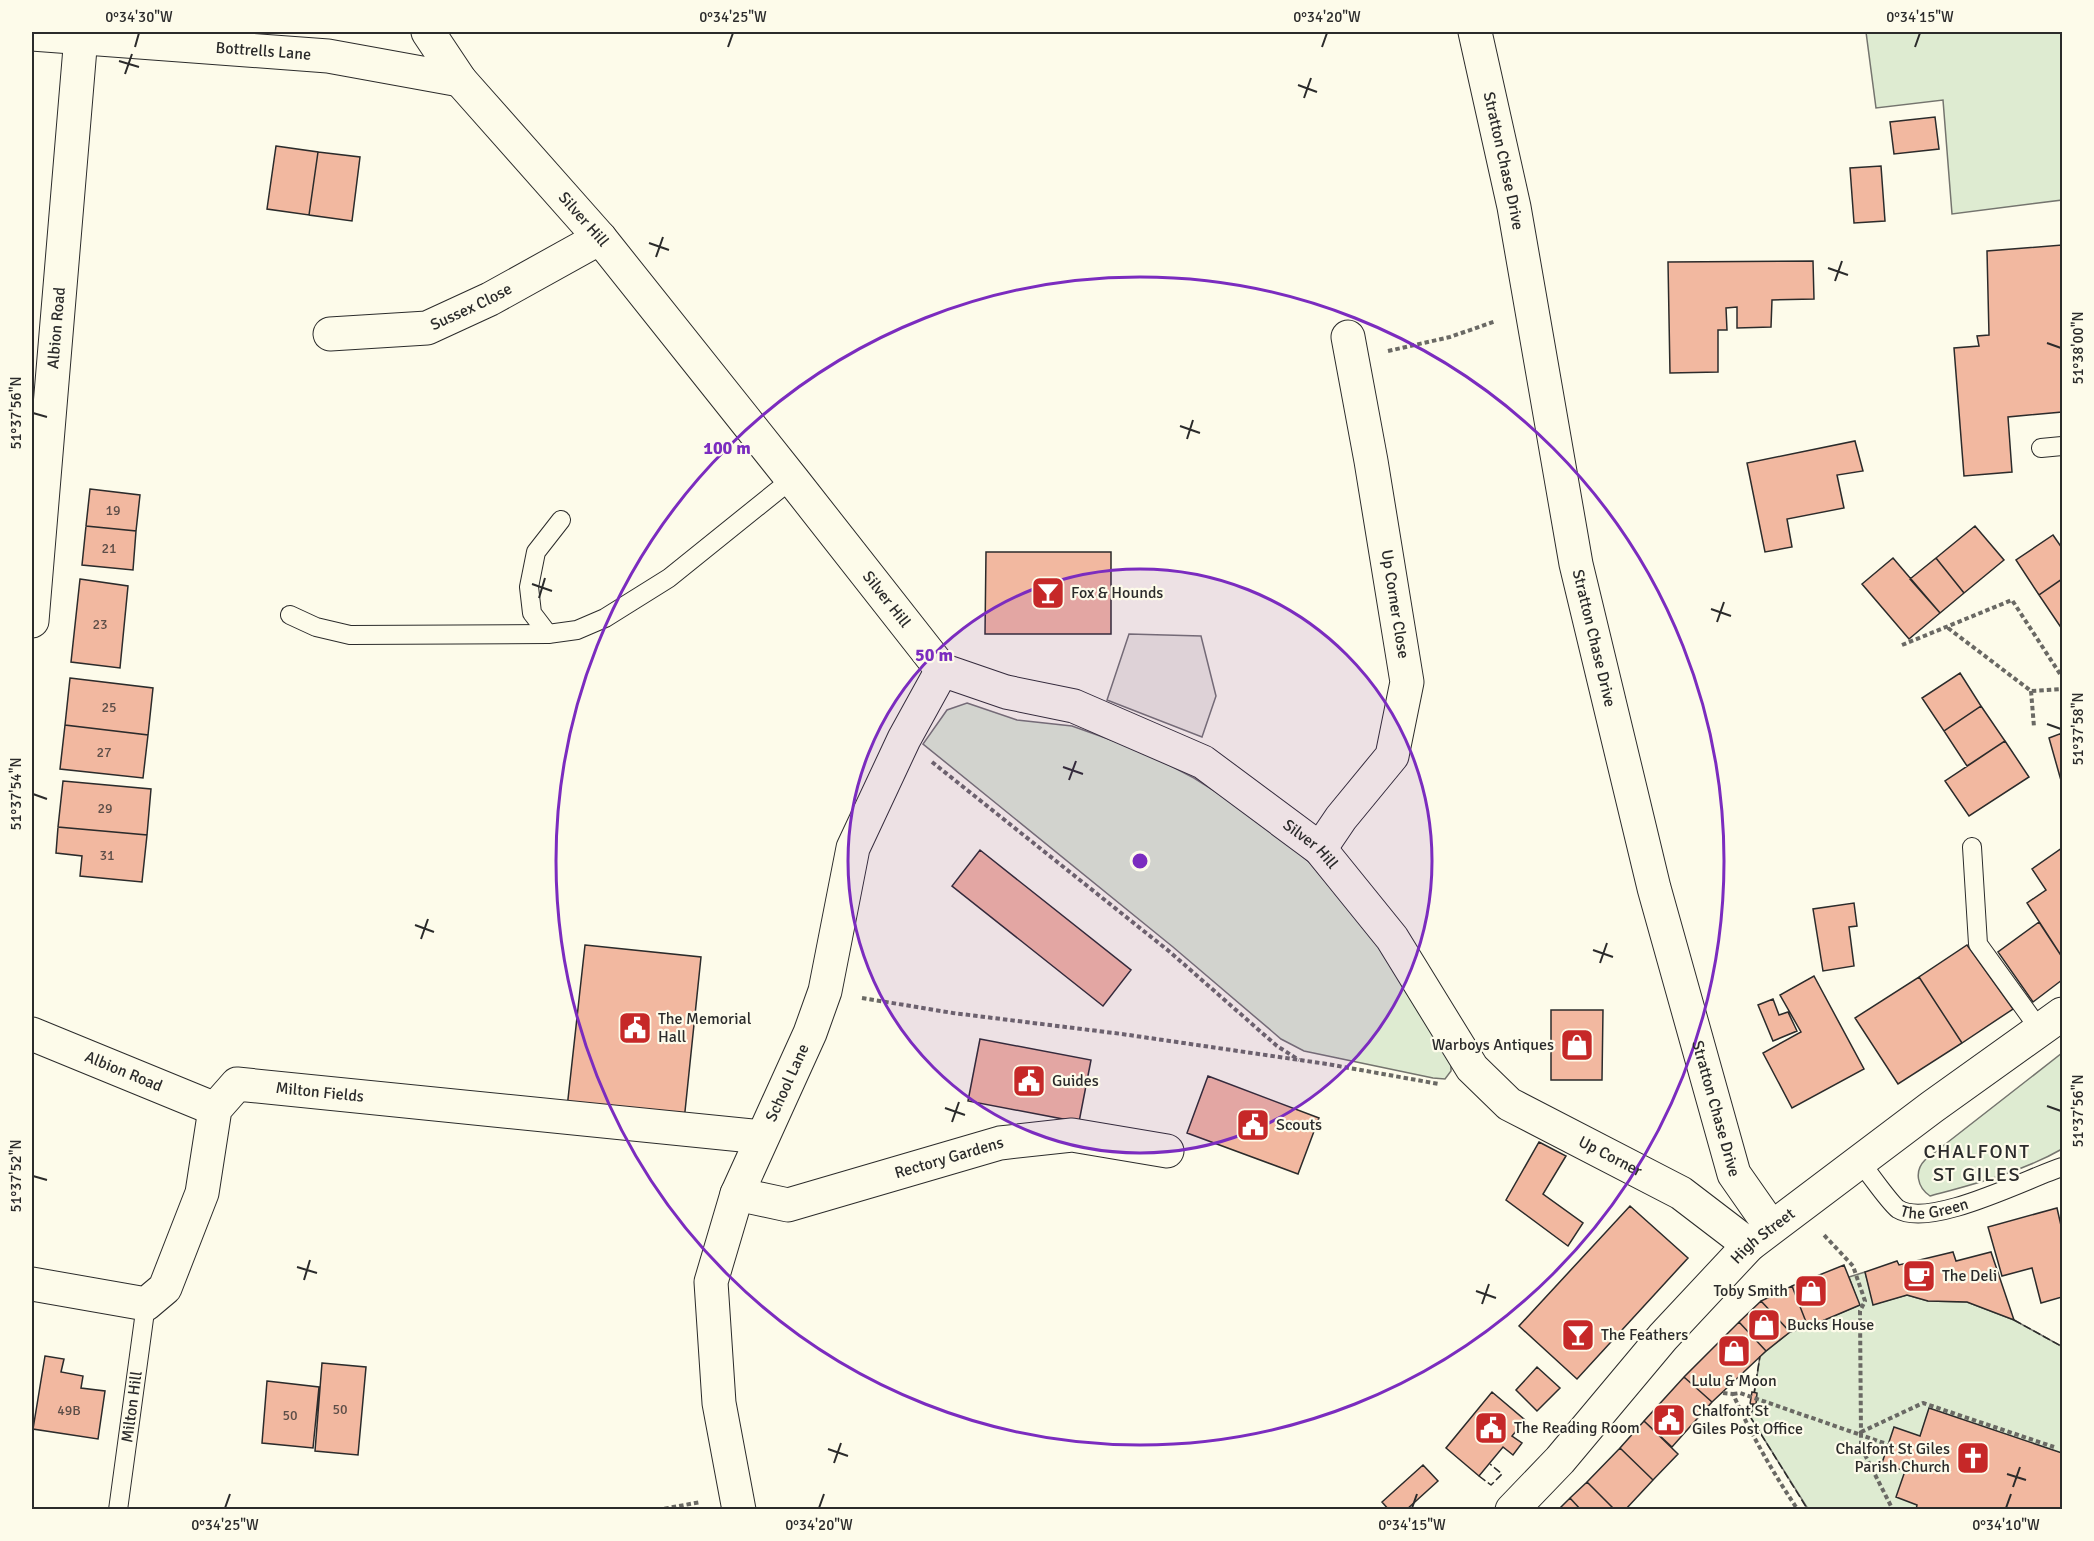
<svg xmlns="http://www.w3.org/2000/svg" width="2094" height="1541" font-family="Signika,sans-serif">
<style>
.green{fill:#deebd1;stroke:#74746e;stroke-width:1.5}
.parking{fill:#eceadb;stroke:#74746e;stroke-width:1.5}
.building{fill:#f2b8a0;stroke:#2b2b2b;stroke-width:1.5}
.lines{fill:none;stroke-linecap:round;stroke-linejoin:round}
.service-casing{stroke:#2b2b2b;stroke-width:20}
.minor-casing{stroke:#2b2b2b;stroke-width:35}
.tertiary-casing{stroke:#2b2b2b;stroke-width:35}
.path{stroke:#6a6964;stroke-width:4;stroke-dasharray:4.5 3;stroke-linecap:butt}
.service{stroke:#fdfbea;stroke-width:18}
.minor{stroke:#fdfbea;stroke-width:33}
.tertiary{stroke:#fdfbea;stroke-width:33}
.fence{stroke:#2b2b2b;stroke-width:1.5;stroke-dasharray:8 3;stroke-linecap:butt}
.ticks{fill:none;stroke:#2b2b2b;stroke-width:2}
.ring{fill:none;stroke:#7b2cbf;stroke-width:3}
.labels{text-anchor:middle;dominant-baseline:central;stroke-width:4.5;stroke-linejoin:round;paint-order:stroke}
.number-label{font-size:14px;fill:#5d4e48}
.street-label{font-size:16px;fill:#2b2b2b;stroke:#fdfbea}
.poi-label{font-size:16px;fill:#2b2b2b;stroke:#fdfbea;text-anchor:start}
.quarter-label{font-size:20px;letter-spacing:1.5px;fill:#2b2b2b;stroke:#fdfbea}
.centre{fill:#7b2cbf;stroke:#fdfbea;stroke-width:3}
.ring-label{font-size:18px;text-anchor:middle;font-weight:bold;fill:#7b2cbf;stroke:#fdfbea;stroke-width:4.5;stroke-linejoin:round;paint-order:stroke}
.neatline{fill:none;stroke:#2b2b2b;stroke-width:2}
.ticks-label{font-size:15px;text-anchor:middle;fill:#2b2b2b}
</style>
<rect width="100%" height="100%" fill="#fdfbea"/>
<path class="green" d="M1866,32H2062V200L1952,214L1943,100L1876,108Z
M967,703L1017,720L1072,726L1142,751L1194,778L1259,819L1309,862L1379,946L1451,1058V1071L1445,1079L1433,1078L1304,1051L1281,1039L1173,947L923,744L947,710Z
M2062,1053V1149C2022,1172 1974,1184 1930,1196C1917,1187 1914,1171 1925,1160Z
M1865,1272L1874,1304L1907,1295L1928,1301L1967,1302L2014,1320L2061,1346L2062,1350V1509H1808L1751,1418L1760,1356L1790,1332L1808,1327L1859,1305L1849,1277Z"/>
<path class="parking" d="M1129,634L1201,636L1216,696L1202,737L1107,700Z"/>
<path class="building" d="M1935,117L1939,149L1894,154L1890,122Z
M276,146L318,152L309,215L267,209Z
M318,152L360,157L352,221L309,215Z
M1881,166L1885,221L1854,223L1850,168Z
M2062,245V412L2008,417L2012,472L1964,476L1954,348L1979,346L1977,336L1989,335L1987,251Z
M1813,261L1814,299L1772,300L1771,327L1737,328V307L1726,308L1727,330H1718V372L1670,373L1668,262Z
M1855,441L1863,471L1837,475L1844,508L1787,519L1792,547L1765,552L1747,463Z
M90,489L140,495L136,531L86,526Z
M86,526L136,531L133,570L82,565Z
M1975,526L2004,560L1964,593L1936,558Z
M2053,535L2062,548V579L2039,595L2016,560Z
M986,552H1111V634H985Z
M1893,558L1940,613L1909,639L1862,584Z
M1936,558L1964,593L1940,613L1910,579Z
M80,579L128,586L120,668L71,662Z
M2062,579V629L2039,595Z
M1960,673L1981,706L1944,731L1922,698Z
M70,678L153,688L148,735L65,725Z
M1981,706L2005,741L1967,766L1944,731Z
M65,725L148,735L143,778L60,769Z
M2062,733V784L2049,738Z
M2005,741L2029,777L1969,816L1945,781Z
M63,781L151,789L147,835L58,827Z
M58,827L147,835L142,882L80,876L82,856L56,853Z
M2062,848V957L2027,903L2046,890L2032,869Z
M980,850L1131,970L1103,1006L952,886Z
M1854,903L1857,926L1849,927L1854,966L1823,971L1813,909Z
M2039,922L2062,957V980L2033,1002L1998,952Z
M585,945L701,957L684,1121L567,1108Z
M1967,945L2013,1009L1962,1043L1919,977Z
M1814,976L1864,1069L1792,1108L1763,1053L1801,1032L1780,995Z
M1919,977L1962,1043L1898,1084L1855,1018Z
M1773,999L1779,1015L1788,1012L1797,1031L1773,1041L1758,1005Z
M1551,1010H1603L1602,1080H1551Z
M980,1039L1091,1060L1079,1122L968,1101Z
M1208,1076L1319,1118L1298,1174L1187,1133Z
M1539,1142L1566,1156L1543,1194L1583,1223L1568,1246L1506,1200Z
M1630,1206L1688,1258L1577,1379L1519,1326Z
M2057,1208L2062,1230V1297L2041,1303L2032,1268L2002,1276L1988,1227Z
M1953,1252L1956,1261L1991,1252L2014,1320L1967,1302L1928,1301L1907,1295L1873,1305L1865,1272L1897,1261L1899,1265Z
M1844,1265L1860,1305L1808,1327L1792,1286Z
M1792,1286L1808,1327L1790,1332L1761,1301Z
M1761,1301L1790,1332L1766,1351L1739,1322Z
M1739,1322L1766,1351L1712,1402L1684,1377Z
M45,1356L64,1359L61,1372L83,1376L81,1388L105,1391L98,1439L33,1429Z
M322,1363L366,1367L358,1455L315,1451Z
M1537,1367L1560,1388L1537,1411L1516,1390Z
M1684,1377L1712,1402L1672,1447L1644,1421Z
M267,1381L319,1387L313,1448L262,1443Z
M1492,1392L1525,1420L1512,1436L1522,1443L1513,1455L1503,1447L1479,1476L1446,1448Z
M1752,1392L1757,1393L1756,1404H1750Z
M1929,1408L2062,1453V1510H1916L1917,1505L1896,1497L1905,1471L1882,1463L1894,1427L1920,1436Z
M1644,1421L1678,1454L1653,1480L1620,1448Z
M1620,1448L1653,1480L1625,1510H1615L1587,1482Z
M1423,1465L1438,1481L1406,1510H1389L1382,1502Z
M1587,1482L1615,1510H1581L1570,1498Z
M1570,1498L1581,1510H1558Z"/>
<g class="lines">
<defs>
<g id="service">
<path d="M2041,448L2062,446"/>
<path d="M561,520L536,552L529,587L532,613L548,634L577,630L605,618L669,578L792,479"/>
<path d="M290,615L316,627L350,635L548,634"/>
<path d="M1972,847L1978,944L2040,1030"/>
<path id="s1" d="M1860,1161C1867,1171 1891,1204 1898,1209C1930,1229 2028,1178 2062,1167"/>
<path id="s2" d="M118,1510L146,1304"/>
</g>
<g id="minor">
<path id="s3" d="M428,32L460,80L600,238L792,479L942,670L1006,692L1074,706L1203,762L1320,849L1392,938L1472,1068L1509,1104L1681,1193L1749,1245"/>
<path id="s4" d="M1475,32L1514,207L1576,564L1654,888L1734,1174L1771,1227"/>
<path id="s5" d="M32,34L328,56L460,80"/>
<path id="s6" d="M330,334L427,328L490,299L600,238"/>
<path id="s7" d="M32,621L81,36"/>
<path d="M1320,849L1341,818L1392,756L1407,682L1371,461L1348,337"/>
<path id="s8" d="M32,1034L215,1109"/>
<path id="s9" d="M737,1194L788,1205L1000,1143L1072,1135L1167,1151"/>
<path id="s10" d="M32,1284L146,1304L165,1288L202,1193L215,1109L237,1084L762,1137"/>
<path id="s11" d="M739,1510L719,1403L711,1282L737,1194L810,1033L825,991L853,848L904,739L942,670"/>
</g>
<g id="tertiary">
<path id="s12" d="M1512,1510L1560,1460L1663,1337L1749,1245L1932,1107L2062,1014"/>
</g>
</defs>
<use href="#service" class="service-casing"/>
<use href="#minor" class="minor-casing"/>
<use href="#tertiary" class="tertiary-casing"/>
<path class="path" d="M1388,351L1450,337L1496,321
M1948,628L2031,691L2062,689
M1902,645L2012,600L2062,677
M2031,691L2034,727
M932,762L1170,952L1277,1046L1299,1060
M862,998L953,1013L1122,1034L1327,1064L1439,1084
M1723,1393L1733,1394C1751,1434 1773,1473 1798,1510
M1733,1394L1740,1393L1861,1435L1860,1311L1865,1301L1853,1266L1823,1234
M1861,1432L1923,1403L2054,1447
M1884,1443L1861,1435V1447L1893,1510
M657,1510L701,1502"/>
<use href="#service" class="service"/>
<use href="#minor" class="minor"/>
<use href="#tertiary" class="tertiary"/>
<path class="fence" d="M2014,1320L2061,1346L2062,1350
M1754,1393L1760,1356
M1753,1404L1751,1418L1808,1510
M1479,1476L1491,1485L1502,1474L1490,1464"/>
</g>
<path class="ticks" d="M135,47L139,33M728,47L733,33M1322,47L1327,33M1915,47L1920,33M119,61L139,67M125,74L132,54M1298,85L1317,92M1304,98L1311,78M649,243L669,250M656,257L663,237M1828,268L1848,275M1835,281L1842,261M2047,343L2061,348M33,413L47,417M1180,426L1200,433M1187,439L1193,420M532,584L552,591M539,598L545,578M1711,609L1731,616M1717,622L1724,602M2047,724L2061,729M1063,767L1083,774M1069,780L1076,761M33,794L47,799M415,925L434,932M421,939L428,919M1593,950L1613,957M1600,963L1607,943M2047,1106L2061,1111M945,1108L965,1115M952,1122L959,1102M33,1176L47,1180M297,1267L317,1273M304,1280L310,1260M1476,1291L1496,1298M1482,1304L1489,1284M828,1449L848,1456M834,1463L841,1443M2007,1474L2026,1480M2013,1487L2020,1467M225,1508L230,1494M819,1508L824,1494M1412,1508L1417,1494M2006,1508L2011,1494"/>
<circle cx="1140" cy="861" r="292" fill="#7b2cbf" fill-opacity=".12"/>
<g class="ring">
<circle cx="1140" cy="861" r="292"/>
<circle cx="1140" cy="861" r="584"/>
</g>
<defs>
<symbol id="bar-square" viewBox="-11 -11 22 22"><rect x="-9" y="-9" width="18" height="18" rx="4" fill="#c62828" stroke="#fdfbea"/><path d="M-6-5H6L.8 .8V4.5H3.5V6h-7V4.5H-.8V.8Z" fill="#fff"/></symbol>
<symbol id="civic-square" viewBox="-11 -11 22 22"><rect x="-9" y="-9" width="18" height="18" rx="4" fill="#c62828" stroke="#fdfbea"/><path d="M-.6-6.5H3V-4.5H.6V-3L4-1V1h2V6H-6V1h2V-1L-.6-3ZM-1.2 2.5V6h2.4V2.5Z" fill="#fff"/></symbol>
<symbol id="shop-square" viewBox="-11 -11 22 22"><rect x="-9" y="-9" width="18" height="18" rx="4" fill="#c62828" stroke="#fdfbea"/><path d="M-5-2.5h2.3a2.7 3.5 0 0 1 5.4 0H5L5.5 6h-11ZM-1.5-2.5h3a1.5 2.3 0 0 0-3 0Z" fill="#fff"/></symbol>
<symbol id="cafe-square" viewBox="-11 -11 22 22"><rect x="-9" y="-9" width="18" height="18" rx="4" fill="#c62828" stroke="#fdfbea"/><path d="M-5.5-4.5H6V0H3Q3 3.5 0 3.5H-2.5Q-5.5 3.5-5.5 0ZM3-3.2v2h1.7v-2ZM-6 4.5H4V6H-6Z" fill="#fff"/></symbol>
<symbol id="church-square" viewBox="-11 -11 22 22"><rect x="-9" y="-9" width="18" height="18" rx="4" fill="#c62828" stroke="#fdfbea"/><path d="M-1.2-6h2.4v3.5h3.3v2.4h-3.3V6h-2.4V-.1h-3.3v-2.4h3.3Z" fill="#fff"/></symbol>
</defs>
<g fill-rule="evenodd">
<use href="#bar-square" x="1029" y="574" width="38" height="38"/>
<use href="#civic-square" x="616" y="1009" width="38" height="38"/>
<use href="#shop-square" x="1558" y="1026" width="38" height="38"/>
<use href="#civic-square" x="1010" y="1062" width="38" height="38"/>
<use href="#civic-square" x="1234" y="1106" width="38" height="38"/>
<use href="#cafe-square" x="1900" y="1257" width="38" height="38"/>
<use href="#shop-square" x="1792" y="1272" width="38" height="38"/>
<use href="#shop-square" x="1745" y="1306" width="38" height="38"/>
<use href="#bar-square" x="1559" y="1316" width="38" height="38"/>
<use href="#shop-square" x="1715" y="1332" width="38" height="38"/>
<use href="#civic-square" x="1650" y="1401" width="38" height="38"/>
<use href="#civic-square" x="1472" y="1409" width="38" height="38"/>
<use href="#church-square" x="1954" y="1439" width="38" height="38"/>
</g>
<g class="labels">
<g class="number-label">
<text x="113" y="510">19</text>
<text x="109" y="548">21</text>
<text x="100" y="624">23</text>
<text x="109" y="707">25</text>
<text x="104" y="752">27</text>
<text x="105" y="808">29</text>
<text x="107" y="855">31</text>
<text x="340" y="1409">50</text>
<text x="69" y="1410">49B</text>
<text x="290" y="1415">50</text>
</g>
<g class="street-label">
<text stroke="none"><textPath href="#s5" startOffset="232">Bottrells Lane</textPath></text>
<text stroke="none"><textPath href="#s4" startOffset="132">Stratton Chase Drive</textPath></text>
<text stroke="none"><textPath href="#s3" startOffset="244">Silver Hill</textPath></text>
<text stroke="none"><textPath href="#s6" startOffset="146">Sussex Close</textPath></text>
<text stroke="none"><textPath href="#s7" startOffset="294">Albion Road</textPath></text>
<text stroke="none"><textPath href="#s3" startOffset="730">Silver Hill</textPath></text>
<text transform="translate(1395 604) rotate(81)">Up Corner Close</text>
<text stroke="none"><textPath href="#s4" startOffset="618">Stratton Chase Drive</textPath></text>
<text stroke="none"><textPath href="#s3" startOffset="1233">Silver Hill</textPath></text>
<text stroke="none"><textPath href="#s8" startOffset="99">Albion Road</textPath></text>
<text stroke="none"><textPath href="#s11" startOffset="444">School Lane</textPath></text>
<text stroke="none"><textPath href="#s10" startOffset="444">Milton Fields</textPath></text>
<text stroke="none"><textPath href="#s4" startOffset="1104">Stratton Chase Drive</textPath></text>
<text stroke="none"><textPath href="#s3" startOffset="1676">Up Corner</textPath></text>
<text stroke="none"><textPath href="#s9" startOffset="220">Rectory Gardens</textPath></text>
<text stroke="none"><textPath href="#s1" startOffset="99">The Green</textPath></text>
<text stroke="none"><textPath href="#s12" startOffset="372">High Street</textPath></text>
<text stroke="none"><textPath href="#s2" startOffset="104">Milton Hill</textPath></text>
</g>
<g class="poi-label">
<text x="1071" y="593">Fox &amp; Hounds</text>
<text x="658" y="1019">The Memorial<tspan x="658" dy="18">Hall</tspan></text>
<text x="1554" y="1045" text-anchor="end">Warboys Antiques</text>
<text x="1052" y="1081">Guides</text>
<text x="1276" y="1125">Scouts</text>
<text x="1942" y="1276">The Deli</text>
<text x="1788" y="1291" text-anchor="end">Toby Smith</text>
<text x="1787" y="1325">Bucks House</text>
<text x="1601" y="1335">The Feathers</text>
<text x="1734" y="1381" text-anchor="middle">Lulu &amp; Moon</text>
<text x="1692" y="1411">Chalfont St<tspan x="1692" dy="18">Giles Post Office</tspan></text>
<text x="1514" y="1428">The Reading Room</text>
<text x="1950" y="1449" text-anchor="end">Chalfont St Giles<tspan x="1950" dy="18">Parish Church</tspan></text>
</g>
<g class="quarter-label">
<text x="1977" y="1151">CHALFONT<tspan x="1977" dy="23">ST GILES</tspan></text>
</g>
</g>
<circle cx="1140" cy="861" r="9" class="centre"/>
<g class="ring-label">
<text x="727" y="454">100 m</text>
<text x="934" y="661">50 m</text>
</g>
<rect width="2094" height="1541" fill="none" stroke="#fdfbea" stroke-width="66"/>
<rect x="33" y="33" width="2028" height="1475" class="neatline"/>
<g class="ticks-label">
<text x="139" y="22">0°34'30"W</text>
<text x="733" y="22">0°34'25"W</text>
<text x="1327" y="22">0°34'20"W</text>
<text x="1920" y="22">0°34'15"W</text>
<text transform="translate(2078 348) rotate(-90)" y="5">51°38'00"N</text>
<text transform="translate(16 413) rotate(-90)" y="5">51°37'56"N</text>
<text transform="translate(2078 729) rotate(-90)" y="5">51°37'58"N</text>
<text transform="translate(16 794) rotate(-90)" y="5">51°37'54"N</text>
<text transform="translate(2078 1111) rotate(-90)" y="5">51°37'56"N</text>
<text transform="translate(16 1176) rotate(-90)" y="5">51°37'52"N</text>
<text x="225" y="1530">0°34'25"W</text>
<text x="819" y="1530">0°34'20"W</text>
<text x="1412" y="1530">0°34'15"W</text>
<text x="2006" y="1530">0°34'10"W</text>
</g>
</svg>
